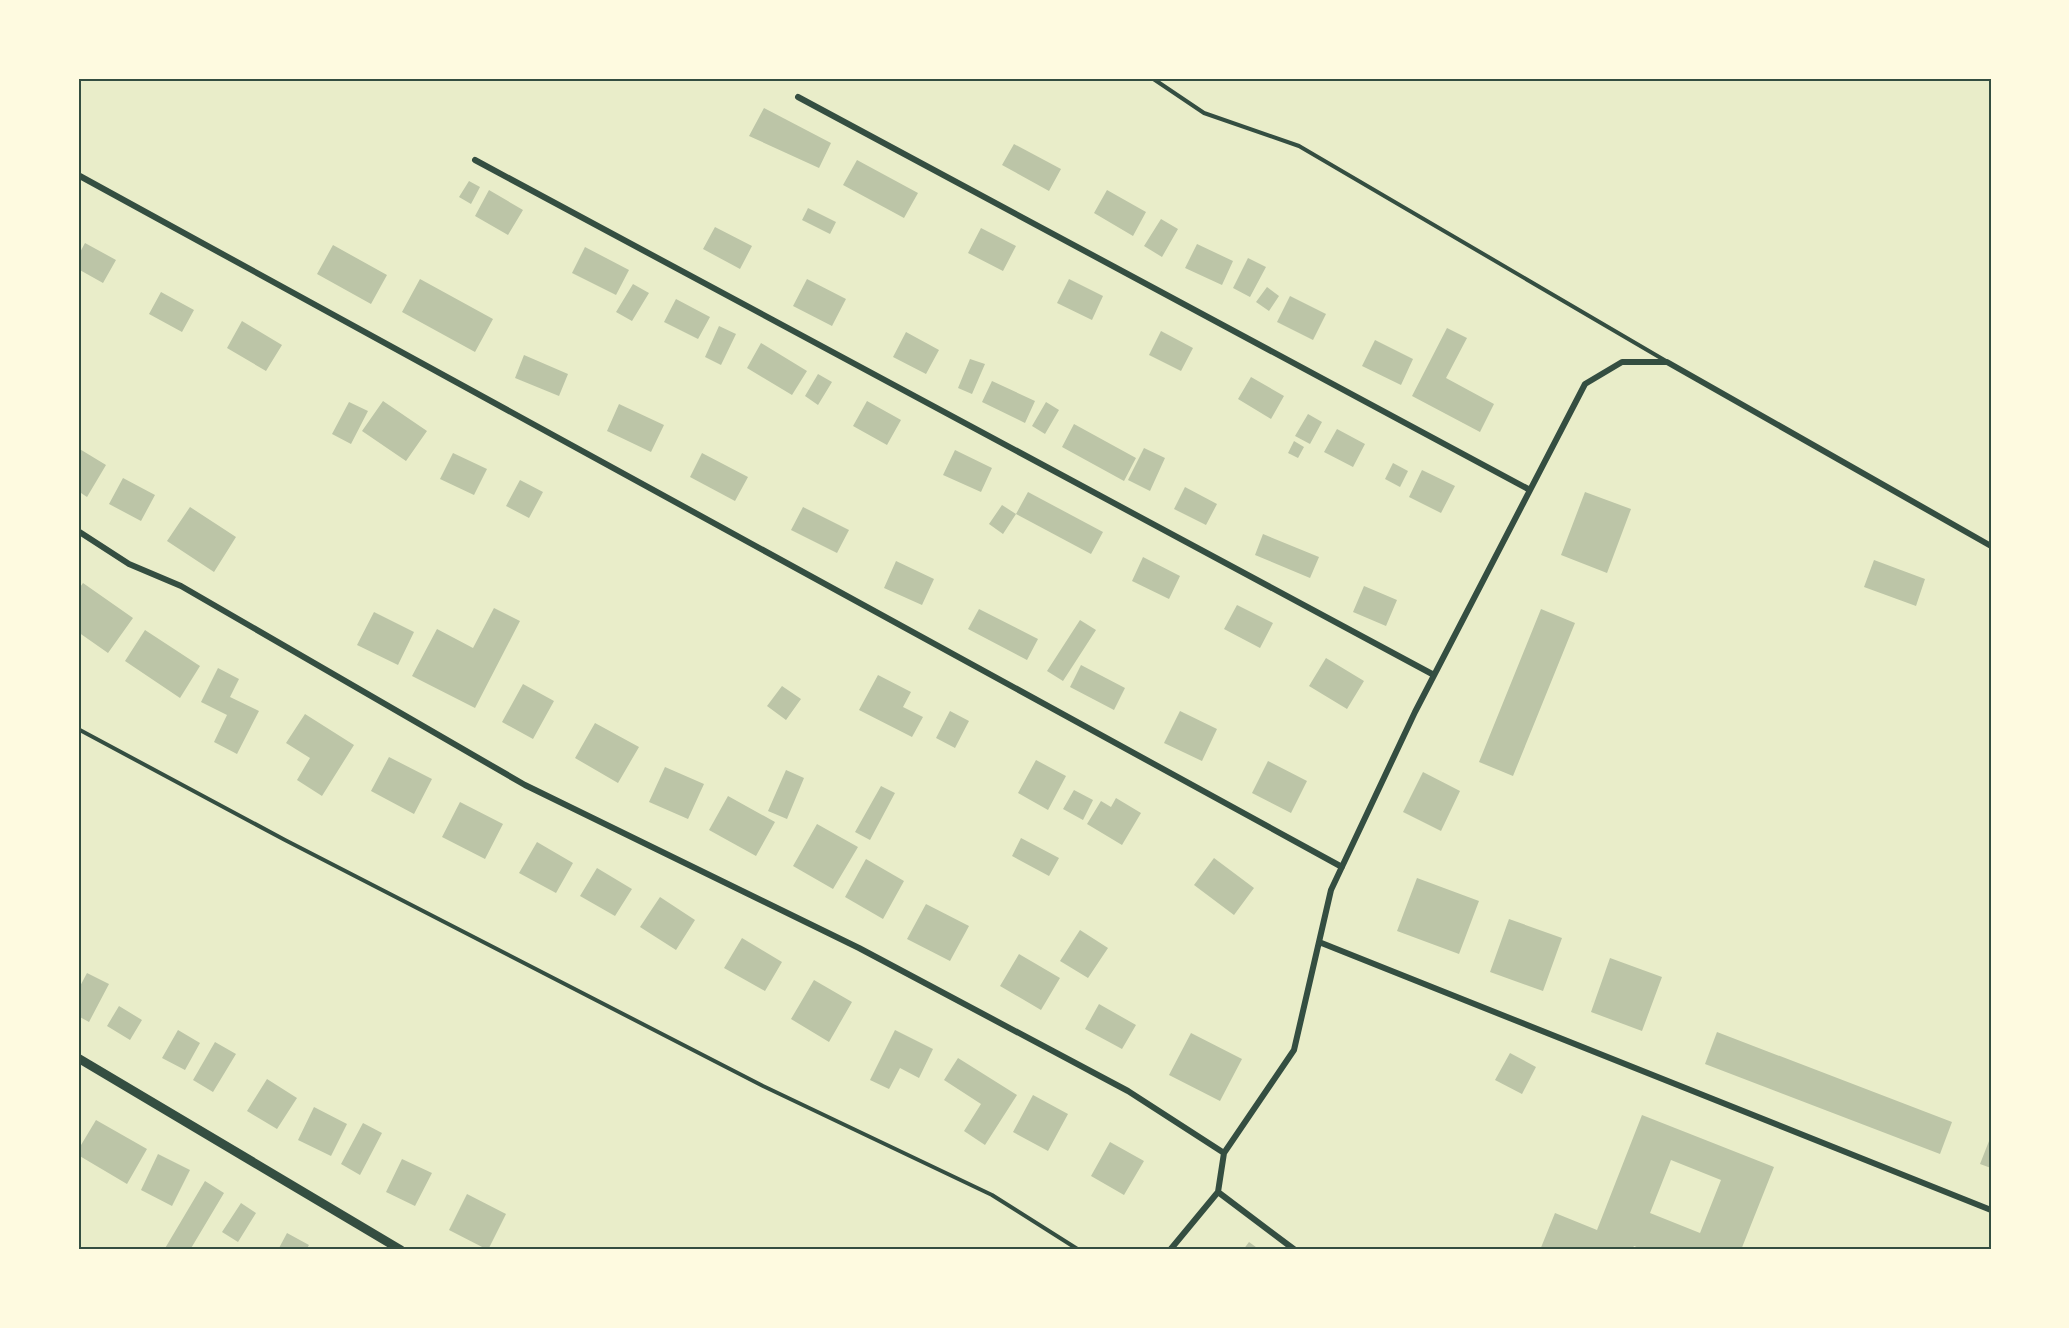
<svg xmlns="http://www.w3.org/2000/svg" width="2069" height="1328" font-family="Commissioner,sans-serif">
<style>
.building{fill:#bcc5a7;fill-rule:evenodd}
.lines{fill:none;stroke-linecap:round;stroke-linejoin:round}
.service{stroke:#344e41;stroke-width:4}
.minor{stroke:#344e41;stroke-width:6}
.tertiary{stroke:#344e41;stroke-width:9}
.neatline{fill:none;stroke:#344e41;stroke-width:2}
</style>
<rect width="100%" height="100%" fill="#e9edc9"/>
<path class="building" d="M764,108L831,143L819,168L749,136Z
M1014,144L1061,169L1049,191L1002,165Z
M857,160L918,193L904,218L843,185Z
M469,181L480,187L471,204L459,197Z
M489,190L523,210L508,235L475,216Z
M1107,190L1146,212L1133,236L1094,213Z
M808,208L836,222L830,234L802,220Z
M1161,219L1178,229L1162,257L1144,246Z
M715,227L752,246L740,269L703,249Z
M981,228L1016,246L1003,271L968,253Z
M85,243L116,260L103,283L78,269V256Z
M1197,244L1233,261L1222,285L1185,268Z
M333,245L387,275L371,304L317,274Z
M585,247L629,270L616,295L572,273Z
M1248,258L1266,267L1250,297L1233,288Z
M420,279L493,319L475,352L402,312Z
M807,279L846,299L832,326L793,306Z
M1069,279L1103,296L1092,320L1057,303Z
M633,284L649,293L632,321L616,312Z
M1267,287L1279,296L1269,311L1256,302Z
M161,292L194,310L182,332L149,314Z
M1290,296L1326,314L1313,340L1277,322Z
M676,299L710,317L698,339L664,322Z
M242,321L282,345L266,371L227,348Z
M719,326L736,334L721,365L705,357Z
M1447,328L1467,338L1446,378L1494,404L1480,432L1412,396Z
M1161,331L1193,348L1181,371L1149,355Z
M906,332L939,350L926,374L893,357Z
M1375,340L1413,359L1401,385L1362,366Z
M761,343L807,371L792,395L747,368Z
M524,355L568,374L559,396L515,378Z
M970,359L985,364L972,394L958,388Z
M818,374L832,382L818,405L805,396Z
M1251,377L1284,396L1271,419L1238,399Z
M992,381L1035,401L1025,423L982,402Z
M383,401L427,431L406,461L362,431Z
M867,401L901,420L887,445L853,426Z
M349,402L368,411L351,444L332,434Z
M1046,402L1059,410L1045,434L1032,426Z
M619,404L664,425L651,452L607,431Z
M1308,414L1322,422L1310,444L1295,436Z
M1074,424L1136,458L1124,481L1062,447Z
M1337,429L1365,444L1353,467L1324,452Z
M1294,441L1304,447L1298,458L1288,453Z
M78,448L106,465L87,497L78,491Z
M1144,448L1165,458L1150,491L1128,480Z
M955,450L992,468L981,492L943,475Z
M453,453L487,469L474,495L440,479Z
M702,453L748,477L735,501L690,477Z
M1393,463L1408,471L1400,487L1385,479Z
M1422,470L1455,486L1441,513L1409,497Z
M123,478L155,495L141,521L109,504Z
M520,480L543,492L529,518L506,506Z
M1185,487L1217,504L1206,525L1174,509Z
M1028,492L1103,532L1091,554L1016,514Z
M1585,492L1631,509L1607,573L1561,555Z
M1002,505L1016,514L1003,534L989,524Z
M190,507L236,537L214,572L167,541Z
M803,507L849,530L837,553L791,530Z
M1263,534L1319,557L1310,578L1255,555Z
M1143,557L1180,576L1169,599L1132,581Z
M1874,560L1925,579L1916,606L1864,587Z
M896,561L934,579L922,605L884,588Z
M83,583L133,618L108,653L78,632V590Z
M1364,586L1397,600L1386,626L1353,612Z
M1237,605L1273,623L1260,648L1224,629Z
M494,608L520,621L475,708L412,676L437,629L473,648Z
M979,609L1038,639L1027,660L968,629Z
M1541,609L1575,623L1513,776L1479,762Z
M374,612L414,632L398,665L357,645Z
M1080,620L1096,630L1063,681L1047,671Z
M145,630L200,666L180,698L125,661Z
M1326,658L1364,681L1347,709L1309,686Z
M1081,665L1125,688L1114,710L1070,687Z
M218,668L239,679L230,697L259,711L237,754L214,742L227,715L201,702Z
M878,675L911,692L903,707L923,717L912,737L859,710Z
M523,684L554,701L533,739L502,722Z
M782,686L801,699L786,720L767,706Z
M950,711L969,721L955,748L936,738Z
M1180,711L1217,729L1202,761L1164,743Z
M305,714L354,745L322,796L297,780L310,758L286,743Z
M595,723L639,747L618,783L575,758Z
M389,757L432,779L414,814L371,791Z
M1036,760L1066,776L1048,810L1018,793Z
M1268,761L1307,781L1291,813L1252,793Z
M665,767L704,784L688,819L649,802Z
M786,770L804,778L787,819L768,811Z
M1423,772L1460,791L1441,831L1403,812Z
M881,786L895,793L870,840L855,832Z
M1074,790L1093,800L1083,820L1063,809Z
M728,796L775,822L756,856L709,830Z
M1116,798L1141,813L1122,845L1087,824L1101,801L1111,807Z
M460,802L503,824L485,859L442,837Z
M817,824L858,847L833,889L793,866Z
M1021,838L1059,858L1049,876L1012,856Z
M537,842L573,863L556,893L519,873Z
M1214,858L1254,888L1234,915L1194,885Z
M866,859L904,881L883,919L845,897Z
M597,868L632,889L615,916L580,896Z
M1417,878L1479,901L1459,954L1397,931Z
M660,897L695,920L676,950L640,927Z
M926,904L969,926L950,961L907,939Z
M1509,919L1562,938L1543,991L1490,972Z
M1080,930L1108,948L1088,978L1060,961Z
M742,938L782,962L765,991L724,968Z
M1019,954L1060,978L1041,1010L1000,986Z
M1610,958L1662,977L1642,1031L1591,1012Z
M87,973L109,984L89,1022L78,1016V990Z
M814,980L852,1002L829,1042L791,1019Z
M1099,1004L1136,1025L1122,1049L1085,1029Z
M119,1006L142,1020L130,1040L107,1026Z
M178,1030L200,1043L185,1070L162,1058Z
M895,1030L933,1049L919,1078L900,1068L889,1089L870,1080Z
M1717,1032L1952,1122L1940,1154L1705,1064Z
M1191,1033L1242,1059L1220,1101L1169,1075Z
M215,1042L236,1054L213,1092L193,1080Z
M1510,1053L1536,1067L1522,1094L1495,1080Z
M958,1058L1017,1095L985,1145L964,1131L981,1104L944,1080Z
M267,1079L297,1098L277,1129L247,1111Z
M1033,1095L1068,1114L1048,1151L1013,1132Z
M314,1107L347,1124L331,1156L298,1140Z
M1642,1115L1774,1167L1741,1250H1644L1634,1246L1632,1250H1540L1555,1213L1597,1230ZM1671,1160L1721,1180L1700,1233L1650,1213Z
M96,1120L147,1149L127,1184L78,1155V1150Z
M363,1123L382,1133L360,1175L341,1164Z
M1991,1136V1168L1980,1164Z
M1110,1142L1144,1161L1124,1195L1091,1176Z
M158,1154L190,1170L172,1206L141,1190Z
M402,1159L432,1173L415,1206L386,1192Z
M205,1181L224,1193L190,1250H164Z
M467,1194L506,1214L488,1250L449,1230Z
M241,1203L256,1213L238,1242L222,1232Z
M287,1233L309,1245L306,1250H278Z
M1249,1242L1260,1250H1243Z"/>
<g class="lines">
<path class="service" d="M1152,78L1204,113L1299,146L1666,361
M78,729L285,840L763,1086L992,1195L1079,1250"/>
<path class="minor" d="M798,97L1530,490
M475,160L1434,675
M78,175L1342,867
M78,531L129,564L181,586L525,785L859,948L1128,1091L1224,1153
M1319,942L1991,1210
M1218,1192L1295,1250
M1170,1250L1218,1192L1224,1153L1294,1050L1331,890L1415,712L1585,384L1622,362H1667L1991,546"/>
<path class="tertiary" d="M78,1058L401,1250"/>
</g>
<rect width="2069" height="1328" fill="none" stroke="#fefae0" stroke-width="159"/>
<rect x="80" y="80" width="1910" height="1168" class="neatline"/>
</svg>
